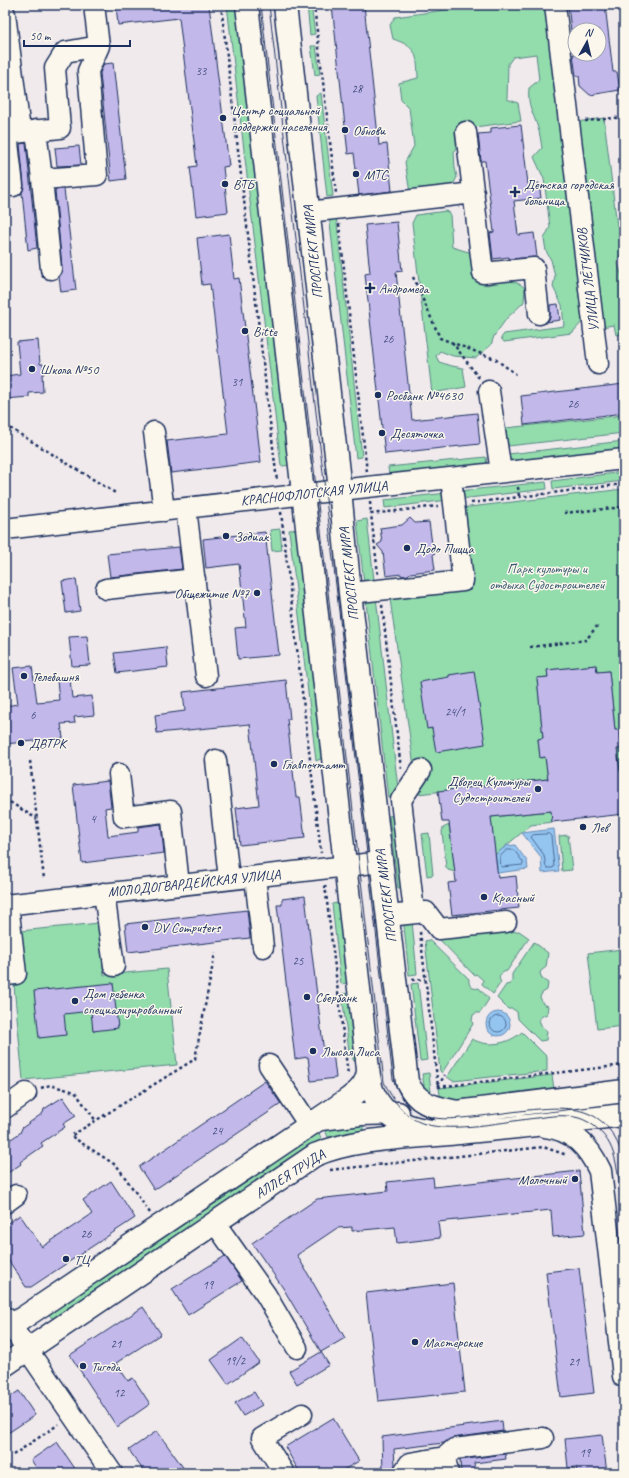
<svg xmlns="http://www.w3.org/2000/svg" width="629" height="1478" font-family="Caveat,sans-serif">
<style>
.green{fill:#93dcac;stroke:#578685}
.water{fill:#94c5f0;stroke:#6489b6}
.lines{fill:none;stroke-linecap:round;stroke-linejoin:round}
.shore{stroke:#4b6b98;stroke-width:1}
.building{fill:#c3b8ea;stroke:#1b2f5e}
.minor-casing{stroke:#1b2f5e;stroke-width:23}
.major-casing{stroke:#1b2f5e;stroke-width:25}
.path{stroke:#1b2f5e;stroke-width:2.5;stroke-dasharray:3 3;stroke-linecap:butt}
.minor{stroke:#fbf7ec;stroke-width:20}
.major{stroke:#fbf7ec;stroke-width:22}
.tram{stroke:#1b2f5e;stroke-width:1}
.poi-dot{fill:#1b2f5e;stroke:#fbf7ec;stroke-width:1.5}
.labels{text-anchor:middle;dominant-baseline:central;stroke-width:3;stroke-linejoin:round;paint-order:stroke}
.number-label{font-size:12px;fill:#455181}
.poi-label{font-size:14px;fill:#1b2f5e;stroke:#fbf7ec;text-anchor:start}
.street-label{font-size:14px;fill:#1b2f5e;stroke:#fbf7ec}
.park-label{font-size:14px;fill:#395a72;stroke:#fbf7ec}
</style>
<rect width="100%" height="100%" fill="#f0eaec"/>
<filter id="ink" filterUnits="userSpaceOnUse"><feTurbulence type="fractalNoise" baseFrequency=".025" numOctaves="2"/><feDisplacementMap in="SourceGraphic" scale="8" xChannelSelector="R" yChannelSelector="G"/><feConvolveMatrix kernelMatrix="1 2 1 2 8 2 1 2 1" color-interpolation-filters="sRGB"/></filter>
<g filter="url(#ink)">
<path class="green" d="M227,5H242L295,465L281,466Z
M307,5H311L315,34L310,35Z
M454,5H548L582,322L572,333L504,342L501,338L504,334L564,326L562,305L553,287L555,276L551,260L546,251L544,239L550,227L544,179L534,157L542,148C541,142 540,134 538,128C533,112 527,106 529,88L539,80L536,54L513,57L508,64L507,99L518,103L521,121L459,129V145L454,152L455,168L457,177L452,187L410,193L405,162L414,146L409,108L401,100L399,83L418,78C417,54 417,47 393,39L390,25L395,17L452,9Z
M311,46H316L320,74L315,75Z
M321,93L333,196L327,197L316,96Z
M604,118L617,226L624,225V258L619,256L618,264L622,276L624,275V334L616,335L614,325L601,327L577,122Z
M446,211L450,214L452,247L472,253L474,278L487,285C501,282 513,277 525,288L524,302L507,318L494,336L491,345L476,358L453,356L440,351L436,356L439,362L452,366L463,368L466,387L432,393L412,223L416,215Z
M329,214H336L362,457L356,458Z
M624,415V433L508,446L506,428Z
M624,441V452L509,464L508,454Z
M486,457L487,466L389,476L388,467Z
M624,472V481L553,489L552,481Z
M546,482L547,489L460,499L459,491Z
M624,489V771H620L617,749L622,748L620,730H615L609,671L597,672L596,665L548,670V677L537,678L543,738L538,739L540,757H545L548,779L418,794L390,599L471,590L461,508Z
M447,493L448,500L385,508L384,500Z
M367,519L399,797L388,798L357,521Z
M280,529L282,550L272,551L270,530Z
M301,529L327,756L316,761L289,530Z
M551,811L552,822L531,825L495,855L491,817Z
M400,814L409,887L398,888L389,816Z
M449,825L455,872L448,870L446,867L442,832L443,828Z
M429,833L433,875L427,876L422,834Z
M568,835L572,870L562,871L559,836Z
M343,902L352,982L341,984L332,904Z
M403,917L412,921L417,974L409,975Z
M99,923L104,975L167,969L177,1065L23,1080L13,975L20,931Z
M519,931L529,938L507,971C501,972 497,977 501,982L493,994L482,984L483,980L476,974L474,975L439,939Z
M429,940L469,979C468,986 473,990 479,988L489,999L480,1013H476L473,1015L472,1021L473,1024L442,1073L440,1071L425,941Z
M534,942L548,953L546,967L541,971L540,973L542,979L548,983L547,990L542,993L540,997L543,1004L548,1006L547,1014L542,1016L539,1020L542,1027L547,1031L546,1040L540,1041L518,1019L517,1012L513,1009H508L497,998L506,985L510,984L512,981V974Z
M623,949L624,961V1026L597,1029L588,953Z
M418,983L427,1060L420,1061L411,984Z
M354,992L362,1063L354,1061L349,1051L342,994Z
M522,1032L547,1057V1071L453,1081L447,1077L472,1039C489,1048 508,1044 522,1032Z
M429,1073L431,1092L425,1091L422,1074Z
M552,1075L554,1089L441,1102L439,1088Z
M363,1124V1130L360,1133L328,1137L323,1126Z
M317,1129L322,1140L58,1319C53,1319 50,1318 49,1313Z"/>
<path class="water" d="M554,829L559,871L542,873L541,857L522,833Z
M515,845L527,861L528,869L497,873L495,855L506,846Z
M486 1024a12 12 0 1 1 24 0a12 12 0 1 1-24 0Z"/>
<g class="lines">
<path class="shore" d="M549,834L551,836L554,866L553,868H548L546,867L544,855L531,837L533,835Z
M507,850H514L523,862V865L501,867L500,857Z
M490 1024a8 8 0 1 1 16 0a8 8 0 1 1-16 0Z"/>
</g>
<path class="building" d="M116,5H209L229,166L223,167L228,212L196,216L190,167L197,166L179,18L118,25Z
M332,5H364L379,145L387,144L392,191L359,195L354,153L348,154Z
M568,5H605L613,72H617L620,90L590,95L580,86L579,76H576L573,54H599V30H571Z
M113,63L126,179L111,181L100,73L104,64Z
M521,125L528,184L539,183L541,198L514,201L518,235L534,233L537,257L509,259V257L493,259L490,233L494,232L485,161H481L478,134L491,133V128Z
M26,143L37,248L28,250L22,193L24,185L20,144Z
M79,146L81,165L57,166L55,148Z
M64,189L76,290L61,292L59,277L62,273V268L55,190Z
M397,222L402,271L396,272L412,420L477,413L480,444L385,454L365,274L370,273L365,225Z
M229,234L234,279L239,278L261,462L171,473L167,441L228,434L210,284L202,285L197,238Z
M558,304L560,320L547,322L550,318V305Z
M38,340L40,364H43L44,374H42L43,392L29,393V397L5,399V376L20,374L17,342Z
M624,384V413L524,425L521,396Z
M410,518L415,523L429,522L432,544L437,551L433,555L435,570L410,573L408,575L402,576L401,574L386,576L383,552L377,545L382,542L380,528L402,525Z
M265,532L279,655L238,659L235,628L246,627L239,564L206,568L203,539Z
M179,547L182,569L110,577L107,554Z
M76,579L80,611L66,613L62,581Z
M87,636L90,665L72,666L69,637Z
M166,647L168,667L117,673L114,653Z
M596,665L597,672L609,671L615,730H620L622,749H617L620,771H624V814L552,822L551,811L491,817L498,878L516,876L519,908L452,915L448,883L456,882L449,822H442L438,791L548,779L545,757L540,758L538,739L543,738L537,678L548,677L547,670Z
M32,666L37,702L59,700L57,680L70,679L72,698L92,696L94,715L74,717L75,723L61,724L63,738L5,744V706L18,704L13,668Z
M474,671L485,744L436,752L432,728L427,729L420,682L449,677V675Z
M286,680L290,719H287L296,797H300L305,838L240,845L236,808L259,805L250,724L157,733L155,715L185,711L183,692Z
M108,781L111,807L105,808L108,836L138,832V827L161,824L164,853L82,863L73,785Z
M305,896L324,1053L333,1052L336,1078L311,1081L308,1057L295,1059L277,905H282V899Z
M247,910L250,938L128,952L125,924Z
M113,983L118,1028L93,1031L91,1011L64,1014L66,1035L39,1038L34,991Z
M265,1081L281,1104L154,1190L139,1167Z
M63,1097L76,1116L63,1124L65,1127L41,1143L43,1146L20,1162L21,1164L5,1175V1143L20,1133L22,1128L43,1113L44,1109Z
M579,1171L585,1234L553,1237L551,1210L438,1222L440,1238L397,1243L395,1227L352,1231V1227L337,1228L297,1255L345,1338L321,1352L283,1288L252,1243L317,1199L388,1191L387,1182L433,1177L434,1187Z
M111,1181L135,1218L31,1287H26L5,1255V1225L20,1215L42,1247L92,1214L83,1200Z
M225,1256L242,1281L188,1315L172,1289Z
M579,1268L594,1393L561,1397L546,1272Z
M453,1283L465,1392L378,1401L366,1293Z
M143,1307L161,1334L116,1363L128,1381L133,1378L150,1404L117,1427L70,1355Z
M242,1338L259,1362L228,1384L211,1360Z
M321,1352L329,1365L297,1384L289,1371Z
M19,1391L35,1415L5,1435V1400Z
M254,1392L262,1405L243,1416L235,1403Z
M333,1418L359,1461L338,1473H300L285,1447Z
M502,1421L503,1431L453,1438L444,1443L394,1449L395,1465L392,1473H383L382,1437Z
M157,1431L187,1473H145L129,1450Z
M602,1435L607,1473H577L576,1467L568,1468L565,1439Z
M57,1442L78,1473H40L31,1460Z
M505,1454L506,1459L474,1463L475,1473H461L460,1460Z"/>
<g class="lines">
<defs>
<path id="minor" d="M555,5L598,364
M5,14L19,123
M36,130L42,179
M466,132L483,273L534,268L539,314
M5,134L60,128L55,68L65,52L99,46
M7,134L13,186
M308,212L474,193
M51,269L42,179L97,175L88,71L99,46L94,5
M489,391L501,472
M154,432L164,511
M186,508L206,676
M5,529L340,490L624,459
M106,589L195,579
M350,593L463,581L451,478
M216,760L229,879
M119,774L124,817L171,811L179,885
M255,877L263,947
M104,893L114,966
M413,903L401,800L421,770
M5,905L382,862
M388,916L426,912L439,929L506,922
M5,975L16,974L8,904
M269,1065L309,1125
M5,1108L26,1093
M5,1203L16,1195
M215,1223L266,1295L297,1348
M5,1317L112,1473
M445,1457L448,1473
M284,1473L262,1438L302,1414
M403,1473L410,1463L445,1457L454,1449L543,1438"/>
<path id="major" d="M247,5L315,597L368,1069C369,1076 370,1083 372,1090C388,1129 424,1132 461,1133
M285,5L340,490L350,593L407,1082C417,1105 435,1107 457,1112
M443,1112H457L624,1091
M321,1119L361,1114L398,1113
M545,1126C573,1129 589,1147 600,1171L624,1376
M5,1330L344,1102C356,1094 368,1085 368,1069
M5,1365L315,1155C358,1137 411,1138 458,1133C513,1128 569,1121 624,1115"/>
</defs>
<use href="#minor" class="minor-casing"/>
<use href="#major" class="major-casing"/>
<path class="path" d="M221,5L277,481
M314,5L336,193
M585,121L624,117
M339,224L367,472
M413,277L440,338L495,359L516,374
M452,342L479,378
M5,425L117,494
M518,487L519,497
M370,502L371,514
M471,503L624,484
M281,512L321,853
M564,513L624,507
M378,574L371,514L438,506
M382,605L401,769
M530,647L586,640L597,626
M30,761L44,879
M5,799L37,819
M325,885L348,1075
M420,932L438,1087
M412,980L425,979
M438,1086L445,1075
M438,1087L624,1065
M41,1088L50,1085L75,1092L96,1121
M330,1170L543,1147L567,1155
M150,1213L117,1166L71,1136L195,1059L215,953
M13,1455L59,1424"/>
<use href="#minor" class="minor"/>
<use href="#major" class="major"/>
<path class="tram" d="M261,5L384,1082C393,1100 404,1118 425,1124C452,1133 507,1121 537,1118C550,1116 565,1114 579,1118C592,1122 604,1133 610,1145C620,1164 621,1206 624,1229
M269,5L393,1079C400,1095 409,1110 427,1116C441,1121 458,1118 473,1117C491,1115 509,1112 528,1110C576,1105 608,1107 624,1160"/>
</g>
</g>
<g class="poi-dot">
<circle cx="223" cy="118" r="4"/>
<circle cx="345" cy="130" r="4"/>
<circle cx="356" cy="174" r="4"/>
<circle cx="225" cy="184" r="4"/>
<path d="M513 186h4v4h4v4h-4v4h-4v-4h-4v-4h4z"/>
<path d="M368 282h4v4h4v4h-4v4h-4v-4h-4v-4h4z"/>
<circle cx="245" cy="331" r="4"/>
<circle cx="32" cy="369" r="4"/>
<circle cx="378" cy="395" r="4"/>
<circle cx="382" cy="433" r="4"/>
<circle cx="226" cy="536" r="4"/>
<circle cx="407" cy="548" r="4"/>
<circle cx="257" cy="593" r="4"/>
<circle cx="24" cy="676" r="4"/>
<circle cx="21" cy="743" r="4"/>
<circle cx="274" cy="764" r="4"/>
<circle cx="538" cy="789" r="4"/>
<circle cx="583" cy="827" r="4"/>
<circle cx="484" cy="897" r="4"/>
<circle cx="145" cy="927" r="4"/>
<circle cx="307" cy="997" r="4"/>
<circle cx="75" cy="1001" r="4"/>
<circle cx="313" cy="1051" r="4"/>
<circle cx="575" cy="1179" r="4"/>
<circle cx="66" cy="1259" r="4"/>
<circle cx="415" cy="1342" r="4"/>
<circle cx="83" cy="1366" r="4"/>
</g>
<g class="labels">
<g class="number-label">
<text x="201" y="71">33</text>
<text x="357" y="89">28</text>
<text x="388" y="339">26</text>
<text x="237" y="382">31</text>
<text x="573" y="404">26</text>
<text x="455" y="712">24/1</text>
<text x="33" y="715">6</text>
<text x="93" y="819">4</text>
<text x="298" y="961">25</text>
<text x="217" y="1131">24</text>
<text x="86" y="1234">26</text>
<text x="208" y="1285">19</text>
<text x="116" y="1344">21</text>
<text x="235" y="1361">19/2</text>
<text x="574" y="1362">21</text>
<text x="119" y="1393">12</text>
<text x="585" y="1453">19</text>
</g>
<g class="poi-label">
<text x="231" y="110">Центр социальной<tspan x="231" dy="16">поддержки населения</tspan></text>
<text x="353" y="130">Обнови</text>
<text x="364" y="174">МТС</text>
<text x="233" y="184">ВТБ</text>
<text x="524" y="184">Детская городская<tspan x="524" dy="16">больница</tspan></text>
<text x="379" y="288">Андромеда</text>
<text x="253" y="331">Bitte</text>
<text x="40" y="369">Школа №50</text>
<text x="386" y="395">Росбанк №4630</text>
<text x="390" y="433">Десяточка</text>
<text x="234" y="536">Зодиак</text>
<text x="415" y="548">Додо Пицца</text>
<text x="249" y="593" text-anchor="end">Общежитие №7</text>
<text x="32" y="676">Телебашня</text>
<text x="29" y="743">ДВТРК</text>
<text x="282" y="764">Главпочтамт</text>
<text x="530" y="781" text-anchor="end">Дворец Культуры<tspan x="530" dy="16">Судостроителей</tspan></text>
<text x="591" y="827">Лев</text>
<text x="492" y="897">Красный</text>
<text x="153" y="927">DV Computers</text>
<text x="83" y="993">Дом ребенка<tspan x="83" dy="16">специализированный</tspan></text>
<text x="315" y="997">Сбербанк</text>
<text x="321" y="1051">Лысая Лиса</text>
<text x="567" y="1179" text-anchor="end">Молочный</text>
<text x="74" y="1259">ТЦ</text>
<text x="423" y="1342">Мастерские</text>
<text x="91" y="1366">Тигода</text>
</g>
<g class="street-label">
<text transform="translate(313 252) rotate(-96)">ПРОСПЕКТ МИРА</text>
<text transform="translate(588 280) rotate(-97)">УЛИЦА ЛЁТЧИКОВ</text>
<text transform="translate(314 493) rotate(-6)">КРАСНОФЛОТСКАЯ УЛИЦА</text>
<text transform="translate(349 574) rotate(-96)">ПРОСПЕКТ МИРА</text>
<text transform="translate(194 883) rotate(-6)">МОЛОДОГВАРДЕЙСКАЯ УЛИЦА</text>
<text transform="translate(386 896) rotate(-97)">ПРОСПЕКТ МИРА</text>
<text transform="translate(290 1174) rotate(-32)">АЛЛЕЯ ТРУДА</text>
</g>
<g class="park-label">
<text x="547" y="568">Парк культуры и<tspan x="547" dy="16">отдыха Судостроителей</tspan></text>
</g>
</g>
<rect width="629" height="1478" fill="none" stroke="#fbf7ec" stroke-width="20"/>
<rect x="10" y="10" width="609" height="1458" fill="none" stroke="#1b2f5e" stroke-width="1.5" filter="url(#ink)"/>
<g transform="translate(587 42) rotate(8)"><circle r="19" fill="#fbf7ec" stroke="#a1a7b3"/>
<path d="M0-3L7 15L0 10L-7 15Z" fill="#1b2f5e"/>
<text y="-6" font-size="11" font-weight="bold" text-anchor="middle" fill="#1b2f5e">N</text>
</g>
<path d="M24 40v6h106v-6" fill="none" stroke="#1b2f5e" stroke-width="2"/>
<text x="30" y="40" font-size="12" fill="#1b2f5e" stroke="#fbf7ec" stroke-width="3" paint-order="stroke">50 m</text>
</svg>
